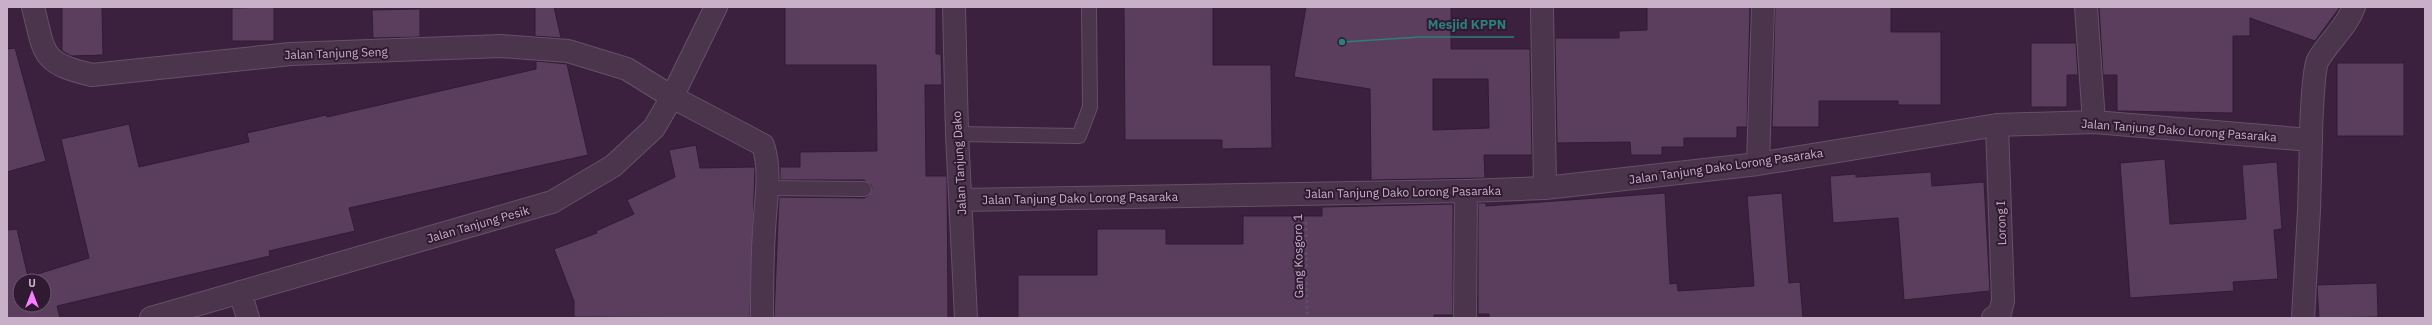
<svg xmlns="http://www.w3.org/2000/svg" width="2432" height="325" font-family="'IBM Plex Sans',sans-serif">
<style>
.building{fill:#5b3d5d;stroke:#321c34;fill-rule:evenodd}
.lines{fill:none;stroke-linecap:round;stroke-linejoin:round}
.lane-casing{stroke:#665068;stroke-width:16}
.street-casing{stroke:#665068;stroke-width:24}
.path{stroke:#5c4f68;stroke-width:2.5;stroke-dasharray:3 3;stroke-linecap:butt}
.lane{stroke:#4b354d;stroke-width:14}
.street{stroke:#4b354d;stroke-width:22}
.labels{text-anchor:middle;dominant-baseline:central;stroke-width:4;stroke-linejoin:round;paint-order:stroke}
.street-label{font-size:12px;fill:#c8b0c9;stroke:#301a32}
.leader{fill:none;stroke:#2b7f7c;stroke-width:1.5}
.callout-dot{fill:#2b7f7c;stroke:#301a32;stroke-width:1.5}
.callout-label{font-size:13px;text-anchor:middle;font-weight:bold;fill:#2b7f7c;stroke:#301a32;stroke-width:4;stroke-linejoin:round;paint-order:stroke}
</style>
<rect width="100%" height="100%" fill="#3b213d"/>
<path class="building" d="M62,7H102L103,55L71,56L62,51Z
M274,7V41H232V8Z
M535,7H554L561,38L535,36Z
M785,7H936V54H941L942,85H925L926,176H947L948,318H774L779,197L864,198L868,196L872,189L871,185L864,180H780V167H800V152L877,151L876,65H785Z
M1124,7H1213V65H1271L1272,148L1222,149V140H1125Z
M1306,7H1451V49H1530L1532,155H1484L1485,178L1371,180L1370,89L1294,77ZM1433,79H1488L1489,128L1433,130Z
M1647,7H1750L1747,127H1737V138H1684V147H1662V155H1631L1630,142L1557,143L1555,38H1619V31L1647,30Z
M1775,7H1891V32H1941V105H1898V101H1819V127H1772Z
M2099,7H2340L2315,41L2250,18V36H2233V113L2117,111V75H2103Z
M420,9V37L373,38L372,10Z
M2031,43H2076L2078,75H2067V107H2031Z
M15,48L46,161L7,172V49Z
M536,61L567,64L588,155L349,208L355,231L269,251L270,256L57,306L60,318H7V230L17,229L28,277L89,258L61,139L129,124L139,167L249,142L247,133L326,115L327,117L536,69ZM20,281H44V305H20Z
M2337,63H2404V136H2337Z
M696,145L700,168L755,167L750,318L574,317V301L554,249L597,233L596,231L634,214L627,200L675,177L669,150Z
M2165,159L2170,224L2246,219L2242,165L2277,162L2282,229L2274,230L2278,279L2233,282L2234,291L2130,298L2120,163Z
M1931,172L1932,186L1984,182L1990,291L1904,300L1898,218L1833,223L1830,176L1856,174V177Z
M1665,193L1670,284L1677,283L1678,291L1754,286L1747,196L1782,193L1789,283L1800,282L1803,318H1489V314H1478V203H1486V206Z
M1453,204V315H1434V318H1018V275H1097V229H1166V244H1243V216H1322V207Z
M2377,283L2378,317L2319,318L2317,285Z"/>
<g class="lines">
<defs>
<path id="lane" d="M957,134L1079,136L1090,107L1089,7
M766,188L864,189"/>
<path id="street" d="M33,7C45,54 40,63 92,75L291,54L501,46L568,51L627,69L672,97L763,145C772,172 765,204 764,231C762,260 762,289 762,318
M954,7L957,134L966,318
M1542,7L1545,188
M2086,7L2094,122
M2311,140C2311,127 2313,69 2318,60C2329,41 2346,28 2354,7
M1758,164L1763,7
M961,200L1466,191L1545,188L1758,164L1997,125L2094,122L2311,140L2309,210L2303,318
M240,292L248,318
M151,318L552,202L613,166L654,128L672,97L716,7
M1465,318L1466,191
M1993,318L2000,313L2003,301L1997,125"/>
</defs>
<use href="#lane" class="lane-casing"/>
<use href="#street" class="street-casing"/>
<path class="path" d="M1306,222L1307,318"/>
<use href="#lane" class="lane"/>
<use href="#street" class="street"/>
</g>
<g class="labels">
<g class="street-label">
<text transform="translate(336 53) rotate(-2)">Jalan Tanjung Seng</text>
<text transform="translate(2179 130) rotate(4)">Jalan Tanjung Dako Lorong Pasaraka</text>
<text transform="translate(959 163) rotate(-93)">Jalan Tanjung Dako</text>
<text transform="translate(1726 166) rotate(-8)">Jalan Tanjung Dako Lorong Pasaraka</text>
<text transform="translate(1403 192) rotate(-1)">Jalan Tanjung Dako Lorong Pasaraka</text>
<text transform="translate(1080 198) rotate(-1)">Jalan Tanjung Dako Lorong Pasaraka</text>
<text transform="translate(2001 223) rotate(-92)">Lorong I</text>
<text transform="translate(478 224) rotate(-16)">Jalan Tanjung Pesik</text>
<text transform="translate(1298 256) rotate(-91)">Gang Kosgoro 1</text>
</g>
</g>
<path class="leader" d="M1342 42L1420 37H1514"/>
<circle class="callout-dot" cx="1342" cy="42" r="4"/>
<g class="callout-label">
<text x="1467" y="29">Mesjid KPPN</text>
</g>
<rect width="2432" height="325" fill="none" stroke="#c8b0c9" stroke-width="16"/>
<g transform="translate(32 293)"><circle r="19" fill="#301a32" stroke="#6d566e"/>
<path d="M0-3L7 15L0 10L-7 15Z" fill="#fa7fff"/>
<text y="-6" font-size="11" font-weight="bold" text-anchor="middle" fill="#c8b0c9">U</text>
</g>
</svg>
